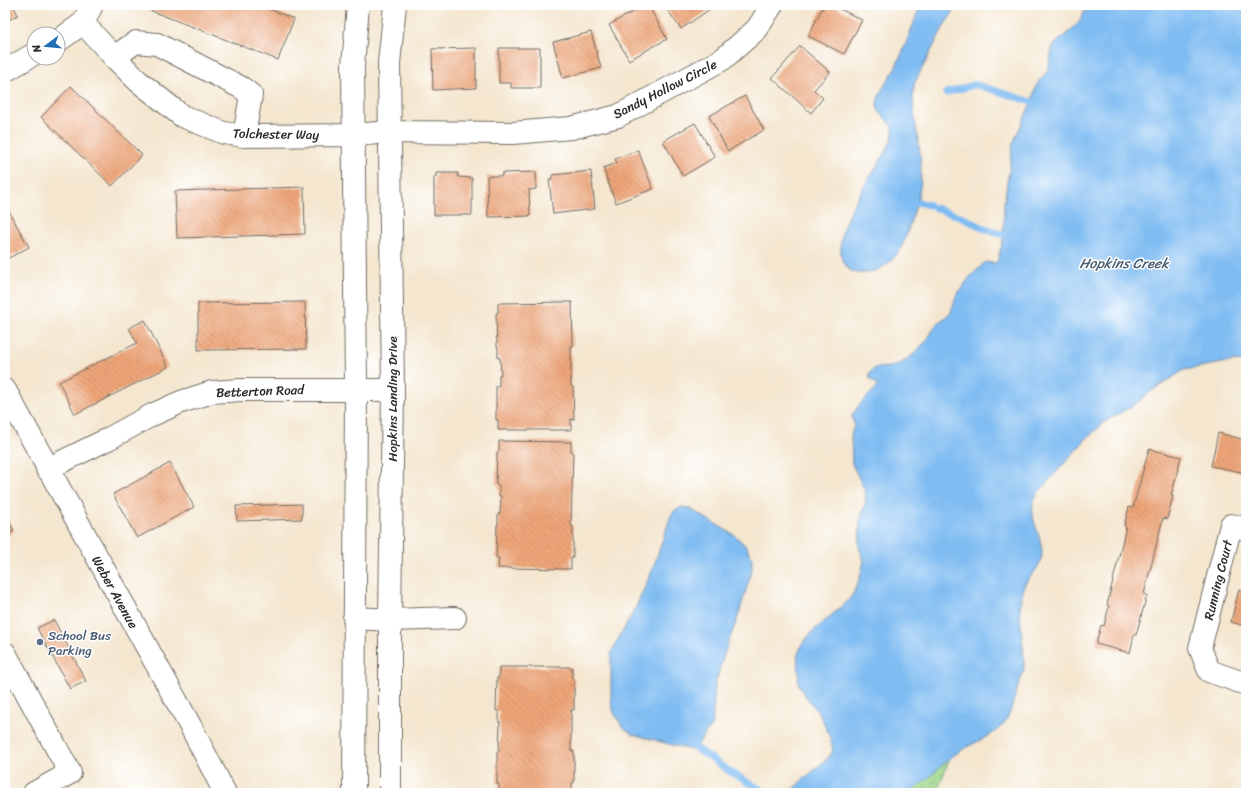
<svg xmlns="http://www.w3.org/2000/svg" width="1251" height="798" font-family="Sriracha,sans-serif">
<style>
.wetland{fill:url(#wetland-marsh);stroke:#63805a}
.water{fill:#7fbcf2;stroke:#55748e}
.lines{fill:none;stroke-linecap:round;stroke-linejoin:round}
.stream{stroke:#7fbcf2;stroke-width:7}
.building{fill:url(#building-back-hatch)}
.minor-casing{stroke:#716c64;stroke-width:24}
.minor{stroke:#fff;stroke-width:22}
.service-dot{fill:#5c6f8a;stroke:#fff;stroke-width:1.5}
.labels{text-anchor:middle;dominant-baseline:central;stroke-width:3;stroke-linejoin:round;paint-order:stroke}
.street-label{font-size:13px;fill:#2b2b2b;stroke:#fff}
.service-label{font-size:13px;fill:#4e5e75;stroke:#fff;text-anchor:start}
.water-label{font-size:14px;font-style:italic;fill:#485e71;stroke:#fff}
</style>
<defs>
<pattern id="wetland-marsh" width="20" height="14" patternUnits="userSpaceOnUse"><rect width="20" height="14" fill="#9bd689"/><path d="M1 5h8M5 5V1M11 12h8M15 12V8" fill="none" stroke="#86b876"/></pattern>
<pattern id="building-back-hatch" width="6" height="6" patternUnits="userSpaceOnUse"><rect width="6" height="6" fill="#efa678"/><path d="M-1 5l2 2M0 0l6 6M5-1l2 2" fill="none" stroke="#c28763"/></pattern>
</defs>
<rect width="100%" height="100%" fill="#fff"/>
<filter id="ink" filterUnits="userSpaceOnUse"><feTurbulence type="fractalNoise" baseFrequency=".025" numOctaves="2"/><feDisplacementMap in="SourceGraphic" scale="8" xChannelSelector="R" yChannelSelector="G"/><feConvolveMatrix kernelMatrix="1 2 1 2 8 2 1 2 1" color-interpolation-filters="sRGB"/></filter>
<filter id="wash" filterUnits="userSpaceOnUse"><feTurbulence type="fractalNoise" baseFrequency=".012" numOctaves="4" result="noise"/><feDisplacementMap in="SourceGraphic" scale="16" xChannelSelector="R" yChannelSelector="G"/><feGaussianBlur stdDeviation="0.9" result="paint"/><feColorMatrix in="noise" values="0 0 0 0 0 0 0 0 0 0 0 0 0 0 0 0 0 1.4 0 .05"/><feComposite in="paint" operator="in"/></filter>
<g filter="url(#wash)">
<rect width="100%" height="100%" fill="#f4e6cf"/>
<path class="wetland" d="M949,760L937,793H908Z"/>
<path class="water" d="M921,5H958L944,26L914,84C910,115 922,144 921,174C921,195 913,214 907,233C905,238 903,245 900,250C890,265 870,279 851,271C848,269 845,265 843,263C841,256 840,248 841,241C842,219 864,187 876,168C882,158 888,149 892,138C898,121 877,118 877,105C877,96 884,87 888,80C903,57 910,30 921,5Z
M1088,5H1246V361L1228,362L1184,370L1150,392L1137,403L1105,422L1086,439L1037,494C1025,514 1041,531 1042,552C1043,569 1026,576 1022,591C1017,615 1024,640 1024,664C1024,676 1018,685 1015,696C1012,704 1011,712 1007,719C996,737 974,741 957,753C940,765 927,782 908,793H788L830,756L833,750L829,735L820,715L804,694L798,683L799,673L797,656L803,643L813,631L848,601L854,592L860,577L864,561L859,547L860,521L866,500L864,489L852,464L851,435L854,425L852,415L860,404L877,387V385L870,379L869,373L875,368L890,367L901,363L914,354L927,340L936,325L951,312L956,296L969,278L985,262L995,263L998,260L1003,239L1004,203L1013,143L1032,101L1036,86L1048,70L1052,49L1054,45L1072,29L1080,21Z
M682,507L688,508L692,510L734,535L746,546L752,558V570L738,617L725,651L715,684L712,725L695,748L691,750L632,734L622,726L614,713L611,701V654L617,641L635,609L652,571L671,515L675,510Z"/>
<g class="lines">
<path class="stream" d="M946,93L973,85H977L1032,102
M918,202L929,205
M935,208L959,216L986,229L1004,235
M695,748L704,754
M709,757C728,771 747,783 768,793"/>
</g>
<g id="blocks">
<path class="building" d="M5,5H13L18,15L5,22Z
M136,5H259L294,19L278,60Z
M645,5H648L667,39L629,60L609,25Z
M664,5H712L713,7L681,29Z
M824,5H832L862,20L844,54L808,36Z
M591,32L601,68L563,78L553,42Z
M800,46L830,72L814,90L823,98L811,113L772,78Z
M476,48V88L433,90L432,49Z
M499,48H540V88H511V83H499Z
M71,86L142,155L112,186L41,117Z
M745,96L764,130L728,151L709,116Z
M695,123L715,157L683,176L663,141Z
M638,150L653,189L616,203L603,168L617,163L615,159Z
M591,171L595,209L553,214L549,179H552V175Z
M536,172V189L529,190L530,216L488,217L487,176H502V173Z
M436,173H458V177L472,178V215H434V177H436Z
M304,187L305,234L177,238L175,191Z
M5,205L29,247L5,260Z
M305,302L306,349L198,350V303Z
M572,302L573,346H571V386L573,387L574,420L571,419V430H498V420H496V386H499V375H501L500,358H498V347H497L496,313H498V303Z
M145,320L168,367L75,414L59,382L137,343L129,328Z
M1218,433L1246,440V473L1211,466Z
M499,441L571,442V452H573L571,526H573V558H571V569L498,568L499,558H496L497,525H498V514H500L501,496H499V485H496L497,452H499Z
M1149,449L1181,457L1171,496H1173L1167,519L1163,518L1144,594L1147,595L1136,635H1134L1130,653L1096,644L1101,625L1104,626L1109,606L1107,605L1126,527L1124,526L1129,507L1133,508Z
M170,463L194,507L137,538L113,494Z
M302,504V519L237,521L236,506Z
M5,514L14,531L5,536Z
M1239,589L1246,591V626L1231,622Z
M54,620L86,681L70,689L37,628Z
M499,667H572V678H574V710H571V751H574V783H572V793H499V784H497V751H499L500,722L499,723V711H496L497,678H499Z"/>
</g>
</g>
<g filter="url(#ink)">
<use href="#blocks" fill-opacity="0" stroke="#716c64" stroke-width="1"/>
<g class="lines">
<defs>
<path id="minor" d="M83,23L114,57L138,81L182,116L224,133L244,136L354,135L390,132L513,133L571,128L618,116L723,59L757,29L772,5
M58,41L83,23L92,5
M114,57L136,42L157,44L242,88L251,95L244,136
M5,71L34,54
M5,390L192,729L225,793
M47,469L108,439L152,415L181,402L212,392L241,390H393
M1246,529L1231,525L1200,648L1209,671L1246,684
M354,618L390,620L455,618
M5,653L70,773L34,793
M354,793L356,389L353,66L358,5
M390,793V620L393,390L389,63L395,5"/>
</defs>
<use href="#minor" class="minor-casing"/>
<use href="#minor" class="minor"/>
</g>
</g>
<circle class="service-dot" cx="40" cy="642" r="4"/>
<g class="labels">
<g class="street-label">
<text transform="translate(665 89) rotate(-27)">Sandy Hollow Circle</text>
<text transform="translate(276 134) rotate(1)">Tolchester Way</text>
<text transform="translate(260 391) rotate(-2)">Betterton Road</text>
<text transform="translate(392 399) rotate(-90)">Hopkins Landing Drive</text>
<text transform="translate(1218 580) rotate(-76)">Running Court</text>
<text transform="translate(115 592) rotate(61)">Weber Avenue</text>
</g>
<g class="service-label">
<text x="48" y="635">School Bus<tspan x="48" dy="15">Parking</tspan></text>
</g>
<g class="water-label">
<text x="1124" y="263">Hopkins Creek</text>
</g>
</g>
<rect width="1251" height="798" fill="none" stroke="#fff" stroke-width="20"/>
<g transform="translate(46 46) rotate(254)"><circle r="19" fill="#ffffff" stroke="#aaaaaa"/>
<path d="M0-3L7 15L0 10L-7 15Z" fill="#1f6fb2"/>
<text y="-6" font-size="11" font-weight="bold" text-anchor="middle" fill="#2b2b2b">N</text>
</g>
</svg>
